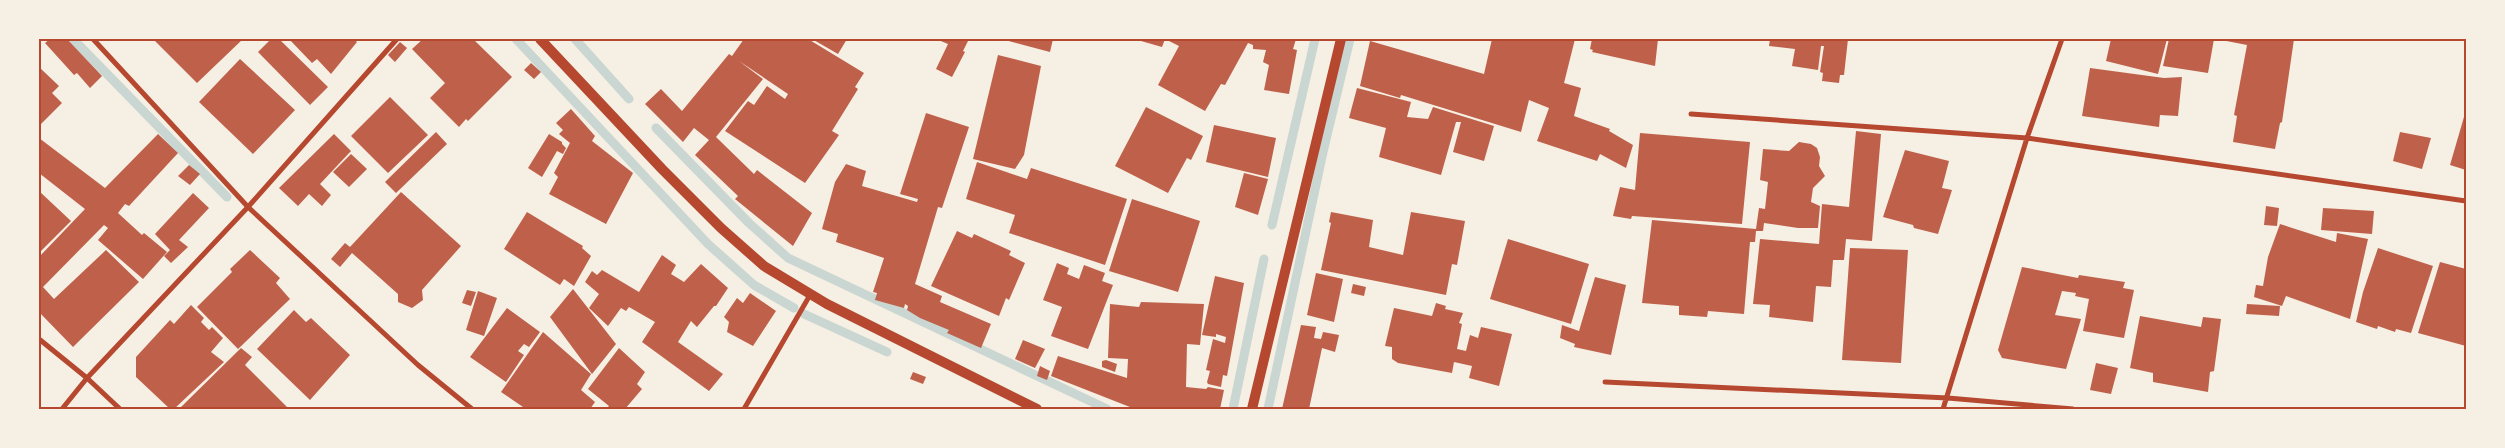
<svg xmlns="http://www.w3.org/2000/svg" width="2505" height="448" font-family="'Fira Sans Condensed',sans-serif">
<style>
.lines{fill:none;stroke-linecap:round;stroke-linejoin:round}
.stream{stroke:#c9d6d2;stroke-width:9}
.building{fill:#bf614a}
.minor{stroke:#b5482f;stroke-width:5}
.secondary{stroke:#b5482f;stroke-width:10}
.neatline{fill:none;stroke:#b5482f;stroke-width:2}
</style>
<rect width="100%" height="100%" fill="#f6efe4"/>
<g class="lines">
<path class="stream" d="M73,39L227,197
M516,39L708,244L754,285L794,308
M575,39L629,99
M656,128L749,223L788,258L1107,409
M1272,225L1315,39
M804,314L887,352
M1233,409L1264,259
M1268,409L1323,152L1350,39"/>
</g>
<path class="building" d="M50,39H67L102,76L90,88L77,73L74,75L45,43Z
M153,39H243L197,83Z
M271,39H279L328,87L310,105L258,52Z
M289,39H354L357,42L331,74L317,59L312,63Z
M423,39H473L512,77L468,121L466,119L459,127L430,98L445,83L412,49Z
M744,39H808L864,73L855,87L858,89L832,131L839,135L805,183L725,131L748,101L754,105L767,86L785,99L788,94L739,61L763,79L716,137L754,174L757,170L812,213L793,246L735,199L738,196L695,155L709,140L694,128L683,142L645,104L661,89L682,111L729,54L732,56Z
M812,39H847L838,54Z
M936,39H969L963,51L965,52L952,77L936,69L948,44Z
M1001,39H1053L1050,52Z
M1134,39H1165L1162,47Z
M1170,39H1296L1293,49L1297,50L1289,94L1264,90L1269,65L1263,62L1266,50L1253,49V45L1248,43L1225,85L1221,84L1205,111L1158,85L1179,46L1169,41Z
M1492,39H1575L1564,83L1581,88L1574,116L1610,129L1609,131L1633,145L1626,168L1600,154L1597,161L1537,141L1549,108L1529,100L1521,132L1401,95L1400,98L1360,86L1370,41L1484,74Z
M1592,39H1658L1655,66L1592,52L1593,50L1590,49Z
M1770,39H1848L1844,75H1840L1839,83L1822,81L1823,73L1820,72L1824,46H1821L1818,70L1792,66L1795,49L1769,46Z
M2111,39H2167L2158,74L2106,61Z
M2169,39H2214L2208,73L2163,66Z
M2216,39H2294L2282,122L2280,123L2275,149L2233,142L2237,116L2234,115L2247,45Z
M400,42L407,48L395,62L388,55Z
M998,55L1041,66L1024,155L1015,169L973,159Z
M240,59L295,110L253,154L199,102Z
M531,63L541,72L534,79L524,70Z
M39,67L59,86L52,93L62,103L39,126Z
M2090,68L2164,78L2182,77L2178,116L2160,115L2159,127L2082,116Z
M1357,88L1411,102L1407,117L1428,119L1433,107L1494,126L1484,161L1453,152L1461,122H1456L1441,175L1379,157L1386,128L1349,118Z
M390,97L428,135L388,173L351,136Z
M1146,107L1203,136L1191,160L1187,158L1168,193L1115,166Z
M571,109L595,136L592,141L633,173L606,224L549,194L558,177L554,173L570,143L559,134L563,130L556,123Z
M2466,110V170L2450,165Z
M926,113L969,127L942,208L938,207L915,284L942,296L940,302L991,324L981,348L947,333L949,330L920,318L907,310L908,306L905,304L904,308L875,300L877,293L873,292L884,258L836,242L838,234L822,229L835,182L846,164L866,171L862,186L917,202L918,199L900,194Z
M1214,125L1276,138L1268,177L1206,162Z
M1856,131L1881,134L1872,241L1846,239L1844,260H1833L1831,287L1816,286L1813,322L1769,317L1770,305L1753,304L1760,239L1819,244L1822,204L1849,207Z
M436,132L447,144L396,193L385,182Z
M2400,132L2431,138L2422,169L2393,161Z
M1640,133L1750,142L1742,224L1632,216L1631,219L1613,216L1620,187L1635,190Z
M158,134L178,153L129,206L125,204L118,213L142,235L144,233L167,252L143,279L98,240L108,228L104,225L43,287L54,299L106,250L139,282L73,347L39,312V257L85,209L39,173V138L105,188Z
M334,134L351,151L320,184L331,195L322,206L309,194L298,206L279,188Z
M549,134L562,142V144L566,148L563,154L557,151L542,177L528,168Z
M1799,142L1811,144L1817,148L1820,157L1819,166L1825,176L1813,188L1811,202L1820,206L1818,228H1798L1764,223L1763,231H1756L1755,242H1750L1744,314L1708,311L1707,317L1679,315V306L1642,303L1652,220L1756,229L1759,208L1765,209L1768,182L1760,180L1763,149L1789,151Z
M1905,150L1949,161L1942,188L1952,190L1938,234L1914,228L1913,225L1883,217Z
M351,154L367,169L349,187L333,172Z
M977,162L1027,179L1031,168L1127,199L1105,265L1009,233L1015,215L966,199Z
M189,165L200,174L190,185L178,176Z
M1244,173L1268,179L1258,215L1235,207Z
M39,191L71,221L39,253Z
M401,192L461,246L422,290L423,300L412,308L398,302V294L352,253L340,267L331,259L345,243L350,247Z
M193,193L209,208L179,240L188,247L171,263L164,256L170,250L155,234Z
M1132,199L1200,221L1178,292L1109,271Z
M2266,206L2279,208L2277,226L2264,225Z
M2323,208L2374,211L2372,234L2321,230Z
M527,212L583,246L582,248L591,256L574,286L564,279L560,285L504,249Z
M1331,212L1373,220L1369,247L1403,255L1411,212L1465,221L1457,265L1452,264L1446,295L1321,270L1331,223L1329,222Z
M2280,224L2336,242L2337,233L2368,239L2350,319L2286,296L2282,306L2254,297L2256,285L2263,286L2268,257Z
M957,231L972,238L974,234L1011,251L1009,255L1025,263L1009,300L1006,298L999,316L931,286Z
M1508,239L1589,264L1571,324L1490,299Z
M1850,248L1908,250L1901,363L1842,360Z
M2378,248L2433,266L2411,333L2396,329L2395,332L2378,326L2377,329L2356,322L2363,292Z
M250,250L280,278L276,283L290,299L238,349L197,307L232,272L230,269Z
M662,255L676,265L671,274L684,282L701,264L728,288L716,306H714L697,327L691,321L678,342L723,374L709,391L642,342L655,322L629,307L626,311L621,308L608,326L589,308L599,294L585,282L592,271L597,275L602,270L639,292Z
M2440,262L2466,269V346L2418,333Z
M1057,263L1069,268L1067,274L1079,279L1084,265L1105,273L1102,281L1113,285L1088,349L1051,336L1062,307L1043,300Z
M2022,267L2078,278L2079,275L2125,282L2123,288L2134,290L2124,338L2083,331L2089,299L2075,296L2076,293L2062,291L2055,315L2081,319L2066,369L2002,358L1998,350Z
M1316,273L1343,279L1334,322L1307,315Z
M1215,276L1244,283L1227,376L1223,375L1221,387L1208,384L1207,382L1210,371L1206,370L1213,339L1225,343L1226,337L1216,334V337L1202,335Z
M1595,277L1626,285L1611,355L1574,347L1575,344L1560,338L1562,325L1579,331Z
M1353,284L1366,287L1364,296L1351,293Z
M573,289L616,344L592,374L550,317Z
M467,290L476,292L471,306L462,303Z
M478,291L497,298L484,336L466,330Z
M750,293L776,311L753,346L727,332L729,322L724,317L737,298L743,303Z
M1141,302L1204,304L1200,345L1187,344L1186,387L1206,389L1208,387L1224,390L1220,409H1135L1051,376L1058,356L1127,378L1128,359L1108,358L1110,304L1139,307Z
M1436,303L1446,306L1445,309L1463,313L1459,323L1462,324L1457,349L1466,351L1470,335L1478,338L1481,327L1512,334L1499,386L1469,378L1472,366L1454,362L1452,373L1398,363L1392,359V347L1385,346L1394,308L1432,316Z
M2247,304L2280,306L2279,316L2246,314Z
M191,305L204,318L201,322L209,330L212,327L223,338L211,352L224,362L174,409H170L136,377V357L170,320L174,324Z
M507,308L540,332L529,347L524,344L518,351L524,355L506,382L470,357Z
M294,310L306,322L311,318L350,355L310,400L257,349Z
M2140,316L2201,327L2203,317L2221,319L2214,371L2210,372L2208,392L2153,382V373L2130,368Z
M1301,325L1316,327L1314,338L1321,339L1323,332L1339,335L1335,352L1322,348L1309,409H1282Z
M543,332L591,374L581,390L595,402L590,409H526L501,392Z
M1023,340L1045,349L1035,368L1015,359Z
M241,348L252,357L245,365L289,409H179Z
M619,348L645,372L637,384L642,389L625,409H606L609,406L588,389Z
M1106,360L1117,364L1115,372L1102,367V361Z
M2096,363L2118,368L2111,394L2090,390Z
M1040,366L1050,371L1047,380L1037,376Z
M913,372L926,377L923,384L910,379Z"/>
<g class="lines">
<path class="minor" d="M93,39L248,207L418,365L472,409
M1691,114L2027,138L2466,201
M39,339L87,378L120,409
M1605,382L1948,398L2073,409
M62,409L87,378L248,207L397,39
M744,409L810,295
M1943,409L2027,138L2062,39"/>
<path class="secondary" d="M540,39L662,169L721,228L764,266L827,304L1037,409
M1252,409L1341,39"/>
</g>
<rect width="2505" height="448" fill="none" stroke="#f6efe4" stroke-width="80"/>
<rect x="40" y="40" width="2425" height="368" class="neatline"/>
</svg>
